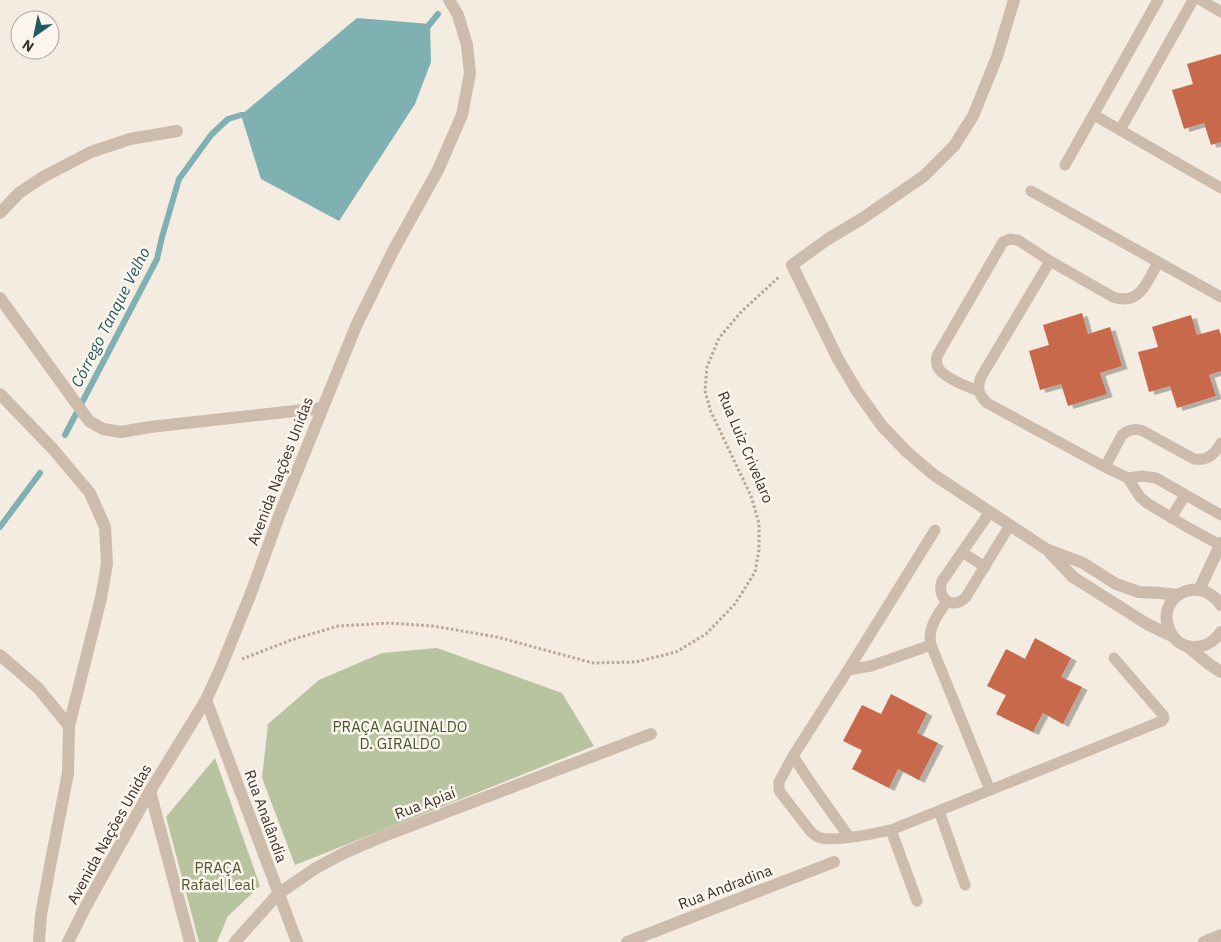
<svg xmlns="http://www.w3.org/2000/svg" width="1221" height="942" font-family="'IBM Plex Sans',sans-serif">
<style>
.green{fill:#b8c4a0}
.water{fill:#7fb0b2}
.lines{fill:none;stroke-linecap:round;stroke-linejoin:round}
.stream{stroke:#7fb0b2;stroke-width:6}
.building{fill:#c8694b;filter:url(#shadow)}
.path{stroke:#b9a596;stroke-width:3;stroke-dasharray:2.5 2.5;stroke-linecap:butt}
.service{stroke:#cdbbac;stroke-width:11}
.minor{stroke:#cdbbac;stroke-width:12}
.tertiary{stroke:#cdbbac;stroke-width:12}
.labels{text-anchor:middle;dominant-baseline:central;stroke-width:5;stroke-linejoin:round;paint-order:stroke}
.street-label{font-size:15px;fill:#3b302b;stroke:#fbf5ee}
.park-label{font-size:15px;fill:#4a5a2e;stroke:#fbf5ee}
.water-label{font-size:16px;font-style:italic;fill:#1f5a5e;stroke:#fbf5ee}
</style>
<defs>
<filter id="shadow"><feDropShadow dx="5.5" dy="3" stdDeviation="0" flood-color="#0004"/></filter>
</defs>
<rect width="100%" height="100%" fill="#f4ebe1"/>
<path class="green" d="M437,648L562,693L594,746L295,865L262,778L268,724L319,680L382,653Z
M215,758L260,886L228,916L217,942H199L166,817Z"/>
<path class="water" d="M357,18L430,24L431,62L415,104L339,221L261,179L241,115Z"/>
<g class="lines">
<path class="stream" d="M425,30L438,14
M65,435L157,259L162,237L179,179L211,135L228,119L241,115H249
M0,527L40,473"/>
</g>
<path class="building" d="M1221,54V142L1211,145L1204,123L1184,129L1172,90L1193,84L1187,64Z
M1082,313L1088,334L1110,327L1122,366L1100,373L1107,394L1068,406L1061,384L1040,390L1029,351L1049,345L1043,325Z
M1191,315L1197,335L1219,329L1221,336V371L1209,375L1216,396L1177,408L1170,386L1149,392L1138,352L1158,347L1152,327Z
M1035,638L1071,658L1061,677L1082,687L1063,724L1043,713L1033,732L996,714L1006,695L987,686L1006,649L1025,659Z
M891,694L927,713L917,733L938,743L919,780L898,769L889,788L852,769L862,750L843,741L862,705L881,714Z"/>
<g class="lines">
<path class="path" d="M242,659L291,640L338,626L389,623L433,626L497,637L593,663L636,662L676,652L706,634L735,604L755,572L759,550V523L751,496L711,412L705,391L707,367L719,338L741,312L780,276"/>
<path class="service" d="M1201,0L1221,12
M1094,115L1221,188
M1120,130L1193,0
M1065,165L1158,0
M1031,191L1221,297
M1050,261L981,377C977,388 978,394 987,403L1105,467L1128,478
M979,391C968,387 945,378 939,369C936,365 936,361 937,356L1003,242L1010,239L1018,240L1050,261L1113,297C1140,306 1148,281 1158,262
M1105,467L1122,435C1129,429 1135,428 1143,431L1194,459C1208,461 1215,454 1221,443
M990,512L942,581C936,598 952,611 966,597L1010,525
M1171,518L1185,495
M935,530L848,670L793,756L779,782V789L780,792L811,832C814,834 815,836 818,837C832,843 875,833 891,830L1162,721L1164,718L1163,715L1114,658
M1220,545L1187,527L1147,503L1140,497L1128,478L1142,476L1156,478L1221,515
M962,552L985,567
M947,601C938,615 927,627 931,645L990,790
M848,670L871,666L931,645
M793,756L810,782L849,837
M939,811L965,885
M891,830L917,901"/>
<path class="minor" d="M1014,0L997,57L973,116L954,146L924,176L863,218L828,239L792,265L838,359L857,391L882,426L907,452L934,475L1046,549L1083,563L1116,584L1139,592L1160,593L1178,595
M0,213L19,193L43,177L91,152L130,139L177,131
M0,298L89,421L103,429L121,432L150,427L322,408
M0,394L53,449L90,493L105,527L107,564L101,598L69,726L68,773L50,866L41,915L39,942
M1050,553L1073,577L1147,624L1172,636
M1199,590L1221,543
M1221,605C1198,572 1154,598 1170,631C1174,640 1182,646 1191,647C1204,648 1213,643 1221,632
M1187,646L1209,664L1221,672
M0,655L38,688L69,726
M206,700L297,942
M150,791L190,942
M235,942L278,894L316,868L344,853L384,836L651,734
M627,942L834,862
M1204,942L1221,935"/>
<path class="tertiary" d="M68,942L86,906L150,791L206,700L221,667L251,593L279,516L356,326L393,251L438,170L462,115L470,73L467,45L458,15L449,0"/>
</g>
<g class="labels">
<g class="street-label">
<text transform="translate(746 447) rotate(67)">Rua Luiz Crivelaro</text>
<text transform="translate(280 471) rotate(-69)">Avenida Nações Unidas</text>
<text transform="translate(425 803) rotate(-21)">Rua Apiaí</text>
<text transform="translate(266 816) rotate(70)">Rua Analândia</text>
<text transform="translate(109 834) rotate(-61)">Avenida Nações Unidas</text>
<text transform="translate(725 887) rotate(-21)">Rua Andradina</text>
</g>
<g class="park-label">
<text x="400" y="726">PRAÇA AGUINALDO<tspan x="400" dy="17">D. GIRALDO</tspan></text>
<text x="218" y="867">PRAÇA<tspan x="218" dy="17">Rafael Leal</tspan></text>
</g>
<g class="water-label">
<text transform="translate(110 317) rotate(-63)">Córrego Tanque Velho</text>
</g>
</g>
<g transform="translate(35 35) rotate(213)"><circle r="24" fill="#fbf5ee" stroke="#aea6a0"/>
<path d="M0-4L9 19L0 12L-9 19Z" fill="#1f5a5e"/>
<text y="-8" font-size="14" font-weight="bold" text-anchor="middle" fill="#3b302b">N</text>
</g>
</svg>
